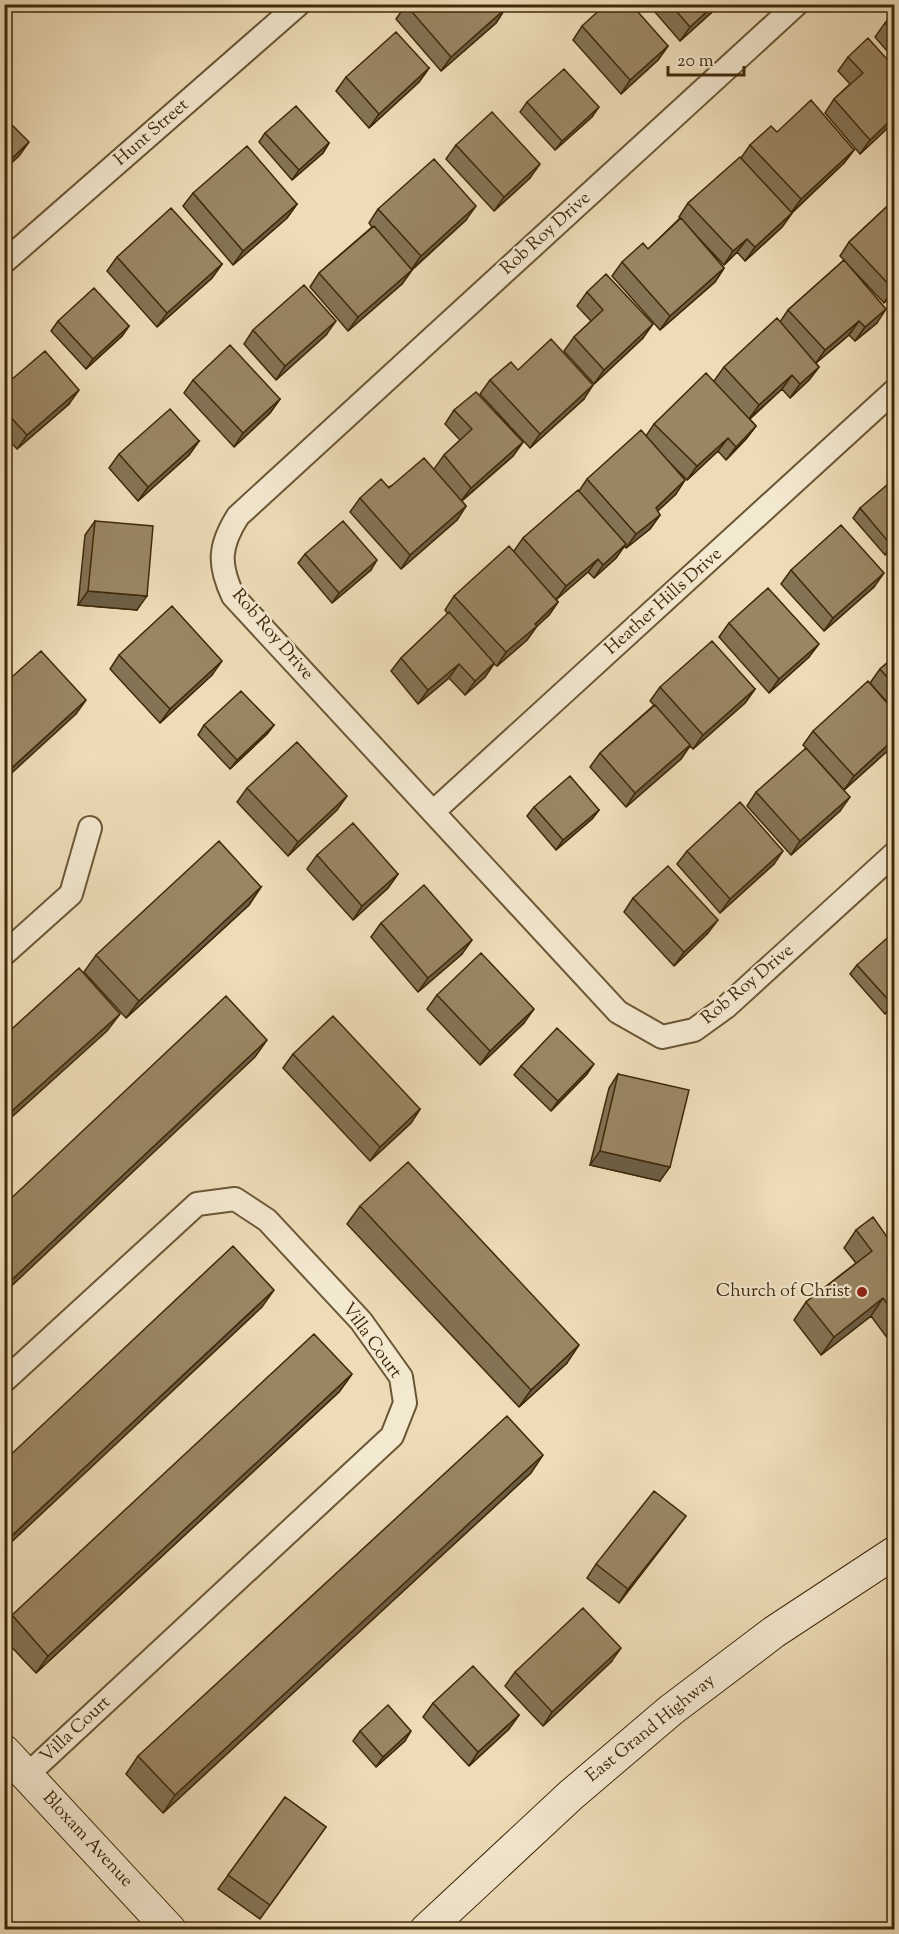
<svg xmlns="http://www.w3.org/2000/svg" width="899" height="1934" font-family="'Sorts Mill Goudy',serif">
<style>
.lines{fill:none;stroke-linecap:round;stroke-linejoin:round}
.street-casing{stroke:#6b5634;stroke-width:26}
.secondary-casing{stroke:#402909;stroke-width:34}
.street{stroke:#f3e8d0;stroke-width:22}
.secondary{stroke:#f3e8d0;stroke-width:32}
.wall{fill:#847355;stroke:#402909;stroke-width:1.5}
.shaded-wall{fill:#6c5e45;stroke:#402909;stroke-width:1.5}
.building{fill:#9a8663;stroke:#402909;stroke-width:1.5}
.poi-dot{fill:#8f2418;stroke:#f3e8d0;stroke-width:2}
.labels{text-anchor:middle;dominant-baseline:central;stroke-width:4.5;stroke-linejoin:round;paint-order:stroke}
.street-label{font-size:18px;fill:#402909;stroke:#f3e8d0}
.poi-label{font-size:18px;fill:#402909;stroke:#f3e8d0;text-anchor:end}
</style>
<rect width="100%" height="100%" fill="#eddcb7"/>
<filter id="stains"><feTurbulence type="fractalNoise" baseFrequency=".00333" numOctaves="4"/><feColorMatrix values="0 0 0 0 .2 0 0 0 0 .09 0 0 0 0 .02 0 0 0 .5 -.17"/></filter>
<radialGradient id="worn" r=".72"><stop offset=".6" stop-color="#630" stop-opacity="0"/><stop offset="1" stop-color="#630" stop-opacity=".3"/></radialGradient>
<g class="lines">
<defs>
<path id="street" d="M797,4L238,516C219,546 218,564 233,596L618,1012L662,1037L694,1030L726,1007L894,854
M4,262L299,4
M433,812L894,391
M4,954L71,894L90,828
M4,1381L197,1204L235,1199L267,1220L361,1321L401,1377L405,1403L392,1436L27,1775"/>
<path id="secondary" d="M4,1751L170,1930
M426,1930L571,1795L671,1710L774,1632L894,1553"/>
</defs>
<use href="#street" class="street-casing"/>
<use href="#secondary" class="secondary-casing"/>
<use href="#street" class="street"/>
<use href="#secondary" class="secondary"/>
</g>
<path class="wall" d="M648,4H721L680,41Z
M406,5L505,9L496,23L441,71L396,19Z
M894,14V59L875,37L885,23Z
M582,26L668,46L658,60L621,94L573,40Z
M848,57L894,67V122L860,154L825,113L834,99L850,84L838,71Z
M429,68L419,82L369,128L336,91L346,77Z
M527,102L592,117L555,150L520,112Z
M777,132L854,150L844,163L792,213L782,227L745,261L737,252L724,265L689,228L724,268L715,282L660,330L612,276L622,262L648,249L680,218L679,217L688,203L741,158L750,145Z
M265,133L329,143L323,153L292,180L259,142Z
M456,145L530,178L494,211L446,159Z
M193,193L297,204L287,218L233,265L183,206Z
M894,200V293L884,303L851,268L877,323L855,341L849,335L816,363L819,367L809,380L790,398L782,389L750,419L756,426L746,439L726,460L718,451L687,480L670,463L676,494L657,511L660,515L650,529L626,548L624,546L616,558L594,578L588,572L556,599L558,602L549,615L537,626L527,640L497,666L494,664L485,677L465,695L449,678L418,704L391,671L401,658L448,614L445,610L454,596L514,551L523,538L579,491L587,479L646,436L654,424L714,381L724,367L780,322L788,310L844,260L840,256L849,242Z
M378,209L466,220L412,270L402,284L348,331L310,287L319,273L372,227L369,223Z
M117,257L222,264L212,278L157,327L107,271Z
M587,292L643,338L594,384L564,351L574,337L591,321L577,306Z
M58,321L129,326L122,336L86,369L51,331Z
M253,330L326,335L276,380L244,344Z
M518,370L584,399L530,448L480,394L490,380Z
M193,380L280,399L270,413L234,447L184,393Z
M4,386L69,404L17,449L4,435Z
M454,410L523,442L513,456L462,501L466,506L457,520L401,569L350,512L360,498L434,469L444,455L460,440L445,424Z
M199,441L189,455L138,501L109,468L119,454Z
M860,508L894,546L885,555L853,518Z
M95,521L137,610L78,605L85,535Z
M305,554L371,570L332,603L298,563Z
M791,570L874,587L824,631L781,584Z
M729,623L809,657L769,693L719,637Z
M119,655L212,675L160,723L110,669Z
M894,657V710L870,683L880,669Z
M660,687L755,689L745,703L693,749L690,746L681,759L626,807L590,767L600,753L654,705L650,701Z
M204,725H274L267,734L230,769L198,735Z
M813,731L894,745L844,790L803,745Z
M247,788L337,810L288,856L237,802Z
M756,792L840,811L791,855L747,806Z
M534,807L599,810L592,819L556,850L527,816Z
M687,851L774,864L720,913L677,864Z
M317,855L398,874L388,888L353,920L307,869Z
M261,887L249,905L126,1018L84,972L96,955Z
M633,898L708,933L674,966L624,912Z
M381,923L462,954L418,992L371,937Z
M857,965L894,1006L885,1014L850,974Z
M437,995L524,1023L480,1065L427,1009Z
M293,1054L420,1109L411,1123L370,1161L283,1068Z
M521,1066L587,1074L551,1111L514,1075Z
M618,1074L660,1181L590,1165L609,1088Z
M360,1206L567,1363L519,1407L347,1224Z
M856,1230L887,1237L894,1231V1347L871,1316L821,1355L794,1320L806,1302L856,1263L844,1248Z
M352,1374L339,1392L36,1673L4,1639V1626L12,1615Z
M531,1473L163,1813L126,1774L138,1756Z
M676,1529L619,1603L587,1578L596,1564Z
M611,1662L543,1726L505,1686L515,1672Z
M433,1703L519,1715L509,1729L469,1766L423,1717Z
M360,1731L405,1741L376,1767L353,1741Z
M285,1797L326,1827L260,1919L218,1889Z"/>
<path class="shaded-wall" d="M715,4H721L680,41L690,27Z
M505,9L496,23L441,71L451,57Z
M668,46L658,60L621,94L630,80Z
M429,68L419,82L369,128L379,114Z
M599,107L592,117L555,150L562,141Z
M894,117V122L860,154L870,140Z
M29,142L19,156L4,170V166Z
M329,143L323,153L292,180L299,170Z
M854,150L844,163L791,213L801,199Z
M540,164L530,178L494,211L504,197Z
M297,204L287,218L233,265L243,251Z
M476,206L466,220L411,270L421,256Z
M792,213L782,227L745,261L755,247Z
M747,239L737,252L724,265L733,251Z
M222,264L212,278L157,327L167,313Z
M724,268L715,282L660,330L670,316Z
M412,270L402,284L348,331L358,317Z
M894,288V293L884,303L893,289Z
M886,309L877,323L855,341L865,327Z
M336,321L326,335L276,380L285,366Z
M859,321L849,335L816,363L825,350Z
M653,324L643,338L594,384L604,370Z
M129,326L122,336L86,369L93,359Z
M819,367L809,380L790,398L800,384Z
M792,375L782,389L749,419L759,405Z
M593,385L584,399L530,448L540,434Z
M79,390L69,404L17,449L27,435Z
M280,399L270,413L234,447L243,433Z
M756,426L746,439L726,460L736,447Z
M728,438L718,451L687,480L697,466Z
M199,441L189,455L138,501L148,487Z
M523,442L513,456L461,501L471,488Z
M685,480L676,494L646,522L656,508Z
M466,506L457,520L401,569L410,555Z
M660,515L650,529L626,548L636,534Z
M894,542V546L885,555L891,545Z
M626,544L616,558L594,578L603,565Z
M598,559L588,572L556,600L566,586Z
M377,560L371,570L332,603L339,593Z
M884,573L874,587L824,631L833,618Z
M88,591L147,596L137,610L78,605Z
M558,602L549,615L533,630L537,626L527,640L497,666L506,652Z
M819,644L809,657L769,693L779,679Z
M222,661L212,675L160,723L170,709Z
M494,663L485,677L465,695L475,681Z
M459,664L449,678L418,704L428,690Z
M755,689L745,703L693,749L703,735Z
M86,700L76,714L4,780V775Z
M274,725L267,734L230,769L237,760Z
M894,739V745L844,790L854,776Z
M690,745L681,759L626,807L635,793Z
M347,796L337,810L288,856L298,842Z
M850,797L840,811L791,855L800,841Z
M599,810L592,819L556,850L563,840Z
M783,851L774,864L720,913L730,899Z
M398,874L388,888L353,920L362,906Z
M261,887L249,905L126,1018L139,1001Z
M718,920L708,933L674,966L684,952Z
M472,940L462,954L418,992L428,978Z
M894,1002V1006L885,1014L892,1004Z
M534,1009L524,1023L480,1065L490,1051Z
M120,1014L107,1031L4,1124V1118Z
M267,1040L255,1057L4,1293V1287Z
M594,1064L587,1074L551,1111L558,1101Z
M420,1109L411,1123L370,1161L380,1147Z
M600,1151L670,1167L660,1181L590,1165Z
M274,1290L262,1307L4,1549V1543Z
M883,1298L871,1316L821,1355L834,1337Z
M579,1345L567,1363L519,1407L531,1390Z
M352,1374L339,1392L36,1673L48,1656Z
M543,1455L531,1473L163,1813L175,1795Z
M686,1516L676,1529L619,1603L628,1589Z
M621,1648L611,1662L543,1726L552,1712Z
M519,1715L509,1729L469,1766L478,1752Z
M411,1731L405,1741L376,1767L383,1757Z"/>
<path class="building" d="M406,4H502L505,9L451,57L406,5Z
M606,4H631L668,46L630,80L582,26Z
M670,4H715L690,27Z
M894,14V34L885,23Z
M396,32L429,68L379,114L346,77Z
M868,38L894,67V117L870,140L834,99L863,73L848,57Z
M564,69L599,107L562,141L527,102Z
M811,100L854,150L801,199L750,145L771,126L777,132Z
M296,106L329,143L299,170L265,133Z
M492,112L540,164L504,197L456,145Z
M4,117L29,142L4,166Z
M247,146L297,204L243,251L193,193Z
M740,157L792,213L755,247L747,239L733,251L688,203Z
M434,159L476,206L421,256L378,209Z
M894,200V288L893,289L849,242Z
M171,208L222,264L167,313L117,257Z
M681,218L724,268L670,316L622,262L643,243L648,249Z
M374,226L412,270L358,317L319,273Z
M844,260L886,309L865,327L859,321L825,350L788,310Z
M606,274L653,324L604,370L574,337L603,310L587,292Z
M304,285L336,321L285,366L253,330Z
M94,288L129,326L93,359L58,321Z
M777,318L819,367L800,384L792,375L759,405L724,367Z
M551,339L593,385L540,434L490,380L511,362L518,370Z
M230,345L280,399L243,433L193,380Z
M45,351L79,390L27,435L4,410V386Z
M706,373L756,426L736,447L728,438L697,466L654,424Z
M476,392L523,442L471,488L444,455L472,429L454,410Z
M170,409L199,441L148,487L119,454Z
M641,430L685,480L656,508L660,515L636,534L587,479Z
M424,458L466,506L410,555L360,498L381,479L389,488Z
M894,479V542L891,545L860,508Z
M578,490L626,544L603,565L598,559L566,586L523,538Z
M95,521L153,526L147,596L88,591Z
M343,521L377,560L339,593L305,554Z
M841,525L884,573L833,618L791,570Z
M509,546L558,602L535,624L537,626L506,652L454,596Z
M768,588L819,644L779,679L729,623Z
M172,606L222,661L170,709L119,655Z
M449,612L494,663L475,681L459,664L428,690L401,658Z
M712,641L755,689L703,735L660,687Z
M41,651L86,700L4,775V684Z
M894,657V685L880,669Z
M868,681L894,711V739L854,776L813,731Z
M241,691L274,725L237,760L204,725Z
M655,705L690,745L635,793L600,753Z
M297,742L347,796L298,842L247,788Z
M806,748L850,797L800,841L756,792Z
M570,776L599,810L563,840L534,807Z
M740,802L783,851L730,899L687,851Z
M353,823L398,874L362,906L317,855Z
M219,841L261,887L139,1001L96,955Z
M668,866L718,920L684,952L633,898Z
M424,885L472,940L428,978L381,923Z
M894,932V1002L892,1004L857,965Z
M481,953L534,1009L490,1051L437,995Z
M79,968L120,1014L4,1118V1036Z
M226,996L267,1040L4,1287V1205Z
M333,1016L420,1109L380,1147L293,1054Z
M557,1028L594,1064L558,1101L521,1066Z
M618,1074L689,1090L670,1167L600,1151Z
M408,1162L579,1345L531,1390L360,1206Z
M873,1217L887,1237L894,1231V1313L883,1298L834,1337L806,1302L872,1251L856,1230Z
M233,1246L274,1290L4,1543V1461Z
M314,1334L352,1374L48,1656L12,1615Z
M507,1416L543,1455L175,1795L138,1756Z
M654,1491L686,1516L628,1589L596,1564Z
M583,1608L621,1648L552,1712L515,1672Z
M473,1666L519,1715L478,1752L433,1703Z
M388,1705L411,1731L383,1757L360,1731Z
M285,1797L326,1827L270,1905L228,1875Z"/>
<circle class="poi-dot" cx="862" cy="1292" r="6"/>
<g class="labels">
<g class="street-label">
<text transform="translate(152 133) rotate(-41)">Hunt Street</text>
<text transform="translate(546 234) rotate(-42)">Rob Roy Drive</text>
<text transform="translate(664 602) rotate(-42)">Heather Hills Drive</text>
<text transform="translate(272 635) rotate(49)">Rob Roy Drive</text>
<text transform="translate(748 985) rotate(-40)">Rob Roy Drive</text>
<text transform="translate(371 1341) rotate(54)">Villa Court</text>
<text transform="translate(651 1729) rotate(-39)">East Grand Highway</text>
<text transform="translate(76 1730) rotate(-43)">Villa Court</text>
<text transform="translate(87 1840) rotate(47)">Bloxam Avenue</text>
</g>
<g class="poi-label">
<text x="850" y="1292">Church of Christ</text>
</g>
</g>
<rect width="899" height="1934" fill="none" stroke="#eddcb7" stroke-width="24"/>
<rect x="6" y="6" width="887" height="1922" fill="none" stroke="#402909" stroke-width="3"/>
<rect x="12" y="12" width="875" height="1910" fill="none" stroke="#402909" stroke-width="1.5"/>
<path d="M668 66v9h76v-9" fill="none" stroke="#402909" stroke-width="3"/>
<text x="677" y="66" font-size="18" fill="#402909" stroke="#f3e8d0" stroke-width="4.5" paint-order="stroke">20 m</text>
<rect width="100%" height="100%" filter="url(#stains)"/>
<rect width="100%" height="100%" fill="url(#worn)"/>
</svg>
